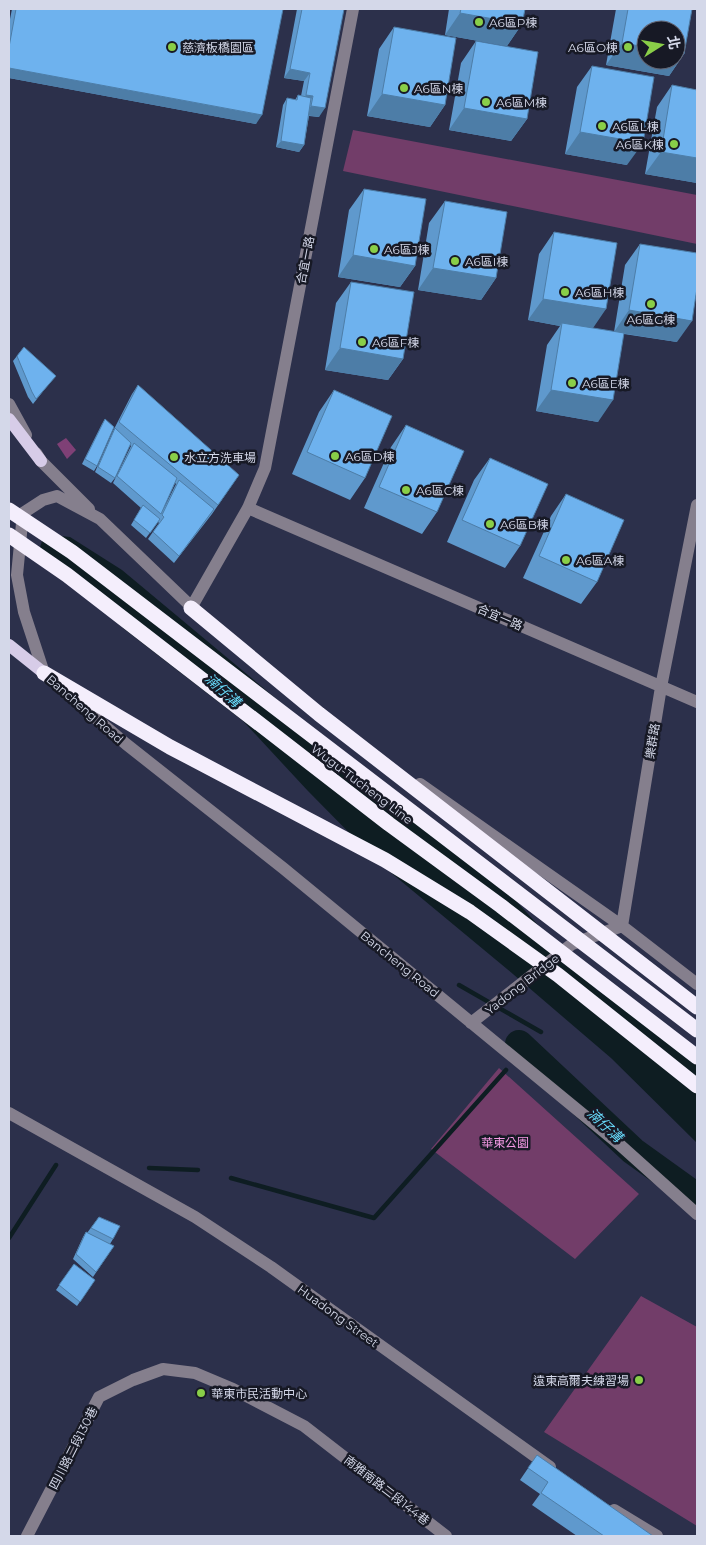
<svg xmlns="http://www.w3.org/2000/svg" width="706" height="1545" font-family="Montserrat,'Noto Sans TC',sans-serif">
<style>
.green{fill:#723d69}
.forest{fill:#7f4076}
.water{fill:#0e1d22}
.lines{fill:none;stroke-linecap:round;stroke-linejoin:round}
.stream{stroke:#0e1d22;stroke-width:4.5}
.river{stroke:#0e1d22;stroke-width:28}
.minor{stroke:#857f8d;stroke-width:12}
.major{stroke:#d7cce8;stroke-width:12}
.highway{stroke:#f4eefc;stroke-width:15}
.wall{fill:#5f99cd;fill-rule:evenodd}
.shaded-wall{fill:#4d7da7}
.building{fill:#6eb2ee;stroke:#4d7da7}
.poi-dot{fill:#89ce48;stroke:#171925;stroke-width:2}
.labels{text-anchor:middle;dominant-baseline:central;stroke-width:5;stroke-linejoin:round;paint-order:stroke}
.poi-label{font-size:12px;fill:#d4d8e9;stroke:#171925;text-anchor:start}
.street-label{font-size:12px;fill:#d4d8e9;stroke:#171925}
.park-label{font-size:12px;fill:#f59ae5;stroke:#171925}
.water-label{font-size:14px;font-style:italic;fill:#68dcfc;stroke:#171925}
</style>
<rect width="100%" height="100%" fill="#2c304b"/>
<path class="green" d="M353,130L697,195V244L343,171Z
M499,1068L639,1194L575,1259L431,1149Z
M641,1296L697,1327V1526L544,1432Z"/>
<path class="forest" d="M66,438L76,450L67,459L57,444Z"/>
<path class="water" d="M52,535L70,537L122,570L400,802L478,859L597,990L697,1054V1143L611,1058L507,969L378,862L308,791L243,721L124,629L39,551L42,541Z"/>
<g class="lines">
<path class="stream" d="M459,985L541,1032
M149,1168L198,1170
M231,1178L374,1218L506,1070
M9,1238L56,1165"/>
<path class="river" d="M519,1044L633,1151L697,1197"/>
<path class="minor" d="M9,404L26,435
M36,453L41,461L89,509
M248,508L697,702
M191,608L248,508L265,468L353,9
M48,676L44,673L24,612L17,575L23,513L43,500L57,496L100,519L198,613
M63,690L126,744L283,868L619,1144L697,1214
M420,784L622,926L697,984
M471,1023L572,944L622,926L661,687L697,505
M9,1113L195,1217L271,1267L550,1467
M614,1510L657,1536
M27,1536L99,1397L133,1380L163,1369L195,1373L233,1389L304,1426L446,1536"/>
<path class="major" d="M9,419L41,461
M9,645L44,673"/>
<path class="highway" d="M9,510L72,552L697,1030
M9,535L67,575L389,824L501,906L697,1057
M191,608L319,714L697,1007
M44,673L170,747L385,860L470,912L558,975L697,1086"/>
</g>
<path class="wall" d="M12,9H283L256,124L9,78V24Z
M297,9H344L319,117L309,116L304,145L299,152L276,147L283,105L287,98L295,100L298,95L301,96L304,81L284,78Z
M449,9H525L522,24L507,46L445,35Z
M616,9H692L684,54L669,76L606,65Z
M394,27L445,105L430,127L367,116L379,49Z
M476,41L527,119L511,141L449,130L461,63Z
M592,66L627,165L565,154L577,87Z
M672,85L697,90V183L645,174L657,107Z
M364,189L415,266L400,287L338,277L349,210Z
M445,201L496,278L481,300L418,290L429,223Z
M554,232L593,328L614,332L625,265L640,244L677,342L624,334L598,422L536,411L547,345L560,326L528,320L539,254Z
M351,282L403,359L388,380L325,370L336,303Z
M24,347L52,380L33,404L28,397L13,361Z
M138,385L239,475L212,514L174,563L148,539L159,523L158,522L146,538L131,525L141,508L113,483L131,446L130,445L115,478L111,483L95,472L113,431L132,394ZM175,483L176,484L162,512Z
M334,390L365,478L350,500L292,474L319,412Z
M105,419L97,466L94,471L82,464L102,424Z
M406,425L437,512L422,534L364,508L391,447Z
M490,458L520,546L505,568L447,542L474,480Z
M566,494L597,582L581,604L523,578L551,516Z
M99,1217L113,1239L110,1244L87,1233Z
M86,1232L114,1246L93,1277L73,1259L83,1237Z
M74,1264L95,1280L77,1306L56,1290Z
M537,1455L653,1536H577L532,1505L540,1494L520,1480Z"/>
<path class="shaded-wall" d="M460,13L522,24L507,46L445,35Z
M622,43L646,47V60H676V53L684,54L669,76L606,65Z
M9,68L262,115L256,124L9,78Z
M290,69L310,73L304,81L284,78Z
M382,94L445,105L430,127L367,116Z
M306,95L313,96L307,105L299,103Z
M311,106L325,108L319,117L305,115Z
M464,108L527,119L511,141L449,130Z
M580,132L643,143L627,165L565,154Z
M281,141L304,145L299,152L276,147Z
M661,152L697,158V183L645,174Z
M353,255L415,266L400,287L338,277Z
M433,268L496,278L481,300L418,290Z
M543,299L606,309L591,331L562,323L560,326L528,320Z
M629,310L692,321L677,342L614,332Z
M340,348L403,359L388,380L325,370Z
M551,390L613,400L598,422L536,411Z"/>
<path class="building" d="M16,9H283L262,115L9,68V47Z
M302,9H344L325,108L311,106L313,96L306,95L310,73L290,69Z
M461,9H525L522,24L460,13Z
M628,9H692L684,54L676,53V30H646V47L622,43Z
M394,27L456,38L445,105L382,94Z
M476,41L538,52L527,119L464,108Z
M592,66L654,77L643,143L580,132Z
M672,85L697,90V158L661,152Z
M298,95L311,98L304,145L281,141L287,98L297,100Z
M364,189L426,199L415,266L353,255Z
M445,201L507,212L496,278L433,268Z
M554,232L617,243L606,309L543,299Z
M640,244L697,253V288L692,321L629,310Z
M351,282L414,292L403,359L340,348Z
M562,323L624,333L613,400L551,390Z
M24,347L56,376L36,399L32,392L17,356Z
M138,385L239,475L218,505L119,422Z
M334,390L392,416L365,478L307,452Z
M105,419L114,427L97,466L85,459Z
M406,425L464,451L437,512L379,487Z
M115,428L131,443L115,478L98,467Z
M134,443L177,478L161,514L117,476Z
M490,458L548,484L520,546L462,520Z
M179,480L214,509L179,556L153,532L164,517L162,515Z
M566,494L624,520L597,582L539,556Z
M143,505L160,519L150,533L134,520Z
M99,1217L120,1226L113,1239L91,1228Z
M86,1232L114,1246L96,1272L76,1254Z
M74,1264L95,1280L80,1302L59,1285Z
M537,1455L653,1536H604L541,1493L548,1482L528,1468Z"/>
<g class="poi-dot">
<circle cx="479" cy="22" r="5"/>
<circle cx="172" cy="47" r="5"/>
<circle cx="628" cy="47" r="5"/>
<circle cx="404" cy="88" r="5"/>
<circle cx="486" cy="102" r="5"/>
<circle cx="602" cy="126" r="5"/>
<circle cx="674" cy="144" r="5"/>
<circle cx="374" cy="249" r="5"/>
<circle cx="455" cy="261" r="5"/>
<circle cx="565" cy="292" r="5"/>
<circle cx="651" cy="304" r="5"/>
<circle cx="362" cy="342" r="5"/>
<circle cx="572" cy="383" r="5"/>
<circle cx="335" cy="456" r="5"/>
<circle cx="174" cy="457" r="5"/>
<circle cx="406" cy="490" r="5"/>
<circle cx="490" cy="524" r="5"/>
<circle cx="566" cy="560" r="5"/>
<circle cx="639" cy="1380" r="5"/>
<circle cx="201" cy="1393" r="5"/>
</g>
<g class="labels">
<g class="poi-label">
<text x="489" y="22">A6區P棟</text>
<text x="182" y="47">慈濟板橋園區</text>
<text x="618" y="47" text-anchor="end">A6區O棟</text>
<text x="414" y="88">A6區N棟</text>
<text x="496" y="102">A6區M棟</text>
<text x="612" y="126">A6區L棟</text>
<text x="664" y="144" text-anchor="end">A6區K棟</text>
<text x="384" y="249">A6區J棟</text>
<text x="465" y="261">A6區I棟</text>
<text x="575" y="292">A6區H棟</text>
<text x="651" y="319" text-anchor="middle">A6區G棟</text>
<text x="372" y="342">A6區F棟</text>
<text x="582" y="383">A6區E棟</text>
<text x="345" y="456">A6區D棟</text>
<text x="184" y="457">水立方洗車場</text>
<text x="416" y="490">A6區C棟</text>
<text x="500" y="524">A6區B棟</text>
<text x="576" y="560">A6區A棟</text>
<text x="629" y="1380" text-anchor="end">遠東高爾夫練習場</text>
<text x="211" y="1393">華東市民活動中心</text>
</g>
<g class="street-label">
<text transform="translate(305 260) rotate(-79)">合宜一路</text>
<text transform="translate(500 617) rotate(23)">合宜一路</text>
<text transform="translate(85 709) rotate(41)">Bancheng Road</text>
<text transform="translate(652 741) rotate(-81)">樂群路</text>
<text transform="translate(362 784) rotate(37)">Wugu-Tucheng Line</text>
<text transform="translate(400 964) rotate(39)">Bancheng Road</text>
<text transform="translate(522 984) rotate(-38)">Yadong Bridge</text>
<text transform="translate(338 1316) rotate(36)">Huadong Street</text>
<text transform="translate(73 1448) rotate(-63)">四川路二段130巷</text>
<text transform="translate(387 1490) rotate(38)">南雅南路二段144巷</text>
</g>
<g class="park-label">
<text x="505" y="1142">華東公園</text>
</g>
<g class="water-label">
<text transform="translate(223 690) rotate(42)">湳仔溝</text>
<text transform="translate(605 1125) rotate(43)">湳仔溝</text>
</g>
</g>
<rect width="706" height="1545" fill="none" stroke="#d4d8e9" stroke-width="20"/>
<g transform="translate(661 45) rotate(79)"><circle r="24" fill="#171925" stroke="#636573"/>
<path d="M0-4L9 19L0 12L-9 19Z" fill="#89ce48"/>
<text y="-8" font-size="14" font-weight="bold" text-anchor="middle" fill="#d4d8e9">北</text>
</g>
</svg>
